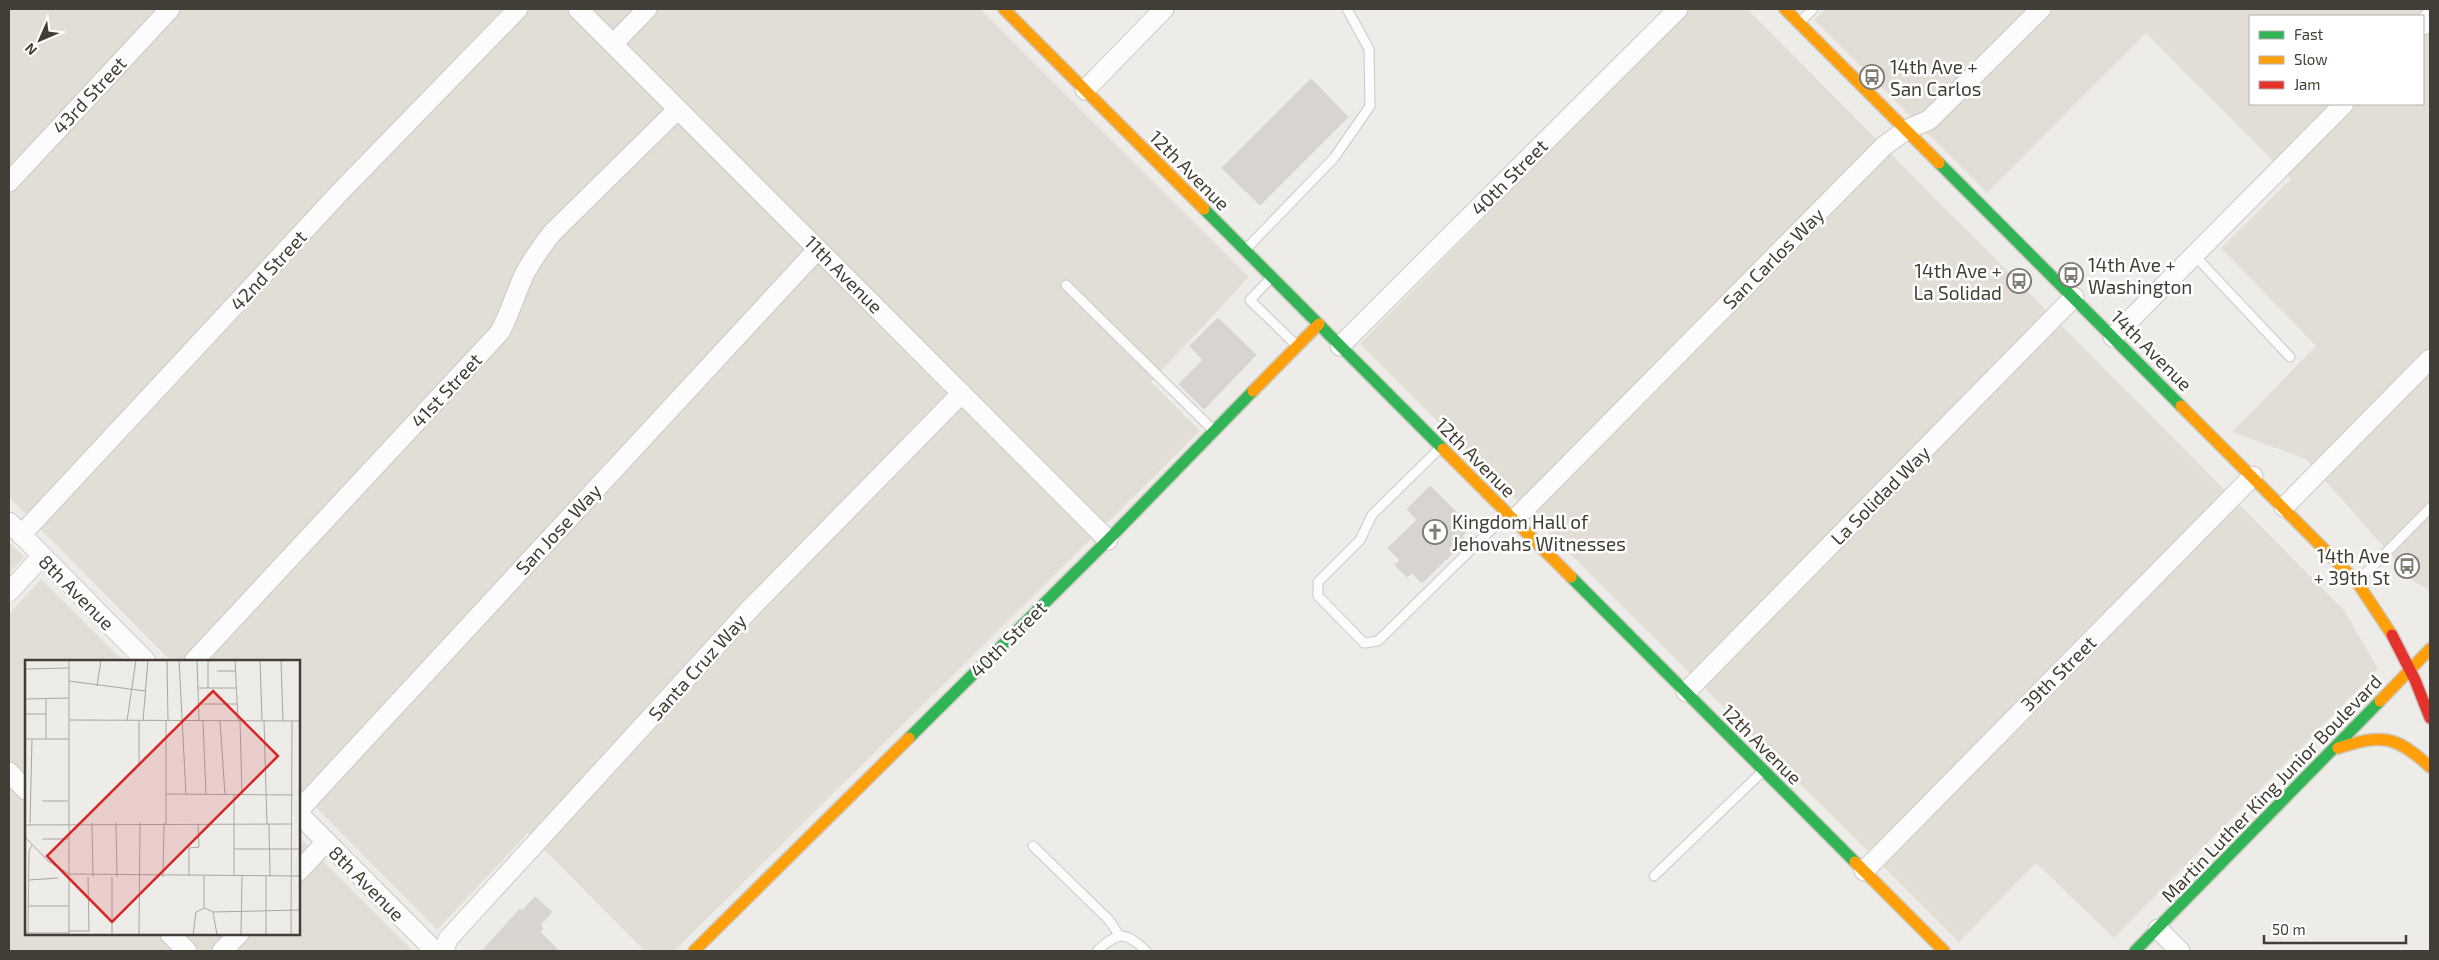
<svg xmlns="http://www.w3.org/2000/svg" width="2439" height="960" font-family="'Exo 2',sans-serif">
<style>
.residential{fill:#e2ded6;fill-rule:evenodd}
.building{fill:#d8d5d1;stroke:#d6d3ce}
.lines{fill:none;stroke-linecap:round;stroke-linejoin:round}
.lane-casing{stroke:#cbc8c4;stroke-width:11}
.street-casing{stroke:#cbc8c4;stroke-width:21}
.fast-casing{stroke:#ccc9c0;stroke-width:14}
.slow-casing{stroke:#ccc9c0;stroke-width:14}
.jam-casing{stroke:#ccc9c0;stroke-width:14}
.lane{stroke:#fcfcfc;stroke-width:9}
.street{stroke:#fcfcfc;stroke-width:19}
.fast{stroke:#30b455;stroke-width:11}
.slow{stroke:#ff9f0a;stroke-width:11}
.jam{stroke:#e5322d;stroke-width:11}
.labels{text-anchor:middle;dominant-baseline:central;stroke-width:5;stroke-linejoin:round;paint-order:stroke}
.poi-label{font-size:19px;fill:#433e35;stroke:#fff;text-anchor:start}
.street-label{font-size:19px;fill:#433e35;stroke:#fff}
.inset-road{fill:none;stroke:#aaa6a0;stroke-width:1}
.view{fill:#d62828;fill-opacity:0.15;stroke:#d62828;stroke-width:2.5}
.inset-edge{fill:none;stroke:#433e35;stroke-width:2.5}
</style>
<rect width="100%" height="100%" fill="#eeece8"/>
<path class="residential" d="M9,9H980L1249,277L1151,382L1200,431L674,951H645L528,833L437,930L299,790V661H171L9,497Z
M1690,9H1747L2344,610L2378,669L2114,938L2036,863L1959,942L1360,344Z
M1825,9H2430V591L2414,581L2306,459L2232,432L2316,346L2221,248L2291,179L2146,33L1987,193L1814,20ZM2250,16H2423V104H2250Z
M9,542L24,557L9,573Z
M41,579L123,661H26V934H299V837L413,951H9V614Z"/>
<path class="building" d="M1311,79L1348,117L1260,205L1222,168Z
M1218,318L1256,355L1204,409L1179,384L1203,360L1190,346Z
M1430,486L1471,527L1462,536L1466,540L1422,583L1412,573L1407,577L1395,565L1400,560L1388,548L1417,520L1407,509Z
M535,897L552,912L540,925L543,928L540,932L559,951H482L520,909L522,911Z"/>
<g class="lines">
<defs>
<path id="lane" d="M1800,22L1813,9
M1247,248L1334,158L1370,106L1369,49L1347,9
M2194,255L2290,357
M1270,279L1250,300L1296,345
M1066,285L1212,429
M1439,449L1372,515L1360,540L1318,582V596L1364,643L1378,641L1506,515
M2359,580L2430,508
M1033,846L1109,920L1119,935
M1654,876L1762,772
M1097,951C1118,932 1125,931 1146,951"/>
<path id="street" d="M578,9L1108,540
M2423,25L2430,17
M613,44L647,9
M1085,90L1164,9
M9,182L170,9
M2113,337L2344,104
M1340,346L1678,9
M2284,507L2430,359
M1514,520L1884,146L1906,130L1929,120L2041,9
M9,522L146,661
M21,535L342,190L518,9
M9,592L42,556
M194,661L500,332C510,313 516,292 525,273C533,258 542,246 552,233L678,109
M1686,692L2074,297
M9,772L26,790
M299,810L818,249
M299,814L435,951
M299,871L326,842
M1864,871L2253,476
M2158,929L2180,951
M170,934L187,951
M222,951L239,934
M444,951L448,939L749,610L962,393"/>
<path id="fast" d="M1939,163L2181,406
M1204,209L1443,449
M1571,577L1855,862
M909,738L1108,540L1253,391
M2135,951L2380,701"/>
<path id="slow" d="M1004,9L1204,209
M1785,9L1939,163
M1253,391L1319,324
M2181,406L2357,582L2392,635
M1443,449L1571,577
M2380,701L2430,649
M2338,748C2381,734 2396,735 2430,767
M1855,862L1944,951
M694,951L909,738"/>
<path id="jam" d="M2392,635L2415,680L2430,718"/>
</defs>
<use href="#lane" class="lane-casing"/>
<use href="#street" class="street-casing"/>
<use href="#fast" class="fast-casing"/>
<use href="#slow" class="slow-casing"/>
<use href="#jam" class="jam-casing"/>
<use href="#lane" class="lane"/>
<use href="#street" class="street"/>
<use href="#fast" class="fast"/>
<use href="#slow" class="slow"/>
<use href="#jam" class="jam"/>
</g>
<defs>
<symbol id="bus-ring" viewBox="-11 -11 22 22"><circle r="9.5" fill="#fff" stroke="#7f7b74" stroke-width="1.5"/><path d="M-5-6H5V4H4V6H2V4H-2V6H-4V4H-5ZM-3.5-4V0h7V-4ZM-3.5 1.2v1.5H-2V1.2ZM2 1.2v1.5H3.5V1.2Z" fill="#7f7b74"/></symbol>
<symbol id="church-ring" viewBox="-11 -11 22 22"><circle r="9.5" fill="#fff" stroke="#7f7b74" stroke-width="1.5"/><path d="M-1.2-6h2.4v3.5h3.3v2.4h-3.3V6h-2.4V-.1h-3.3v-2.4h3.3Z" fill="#7f7b74"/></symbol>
</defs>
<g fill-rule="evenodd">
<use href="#bus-ring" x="1858" y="63" width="28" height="28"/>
<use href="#bus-ring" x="2057" y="261" width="28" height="28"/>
<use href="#bus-ring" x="2005" y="267" width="28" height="28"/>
<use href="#church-ring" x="1421" y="518" width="28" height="28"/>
<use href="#bus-ring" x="2393" y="552" width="28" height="28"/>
</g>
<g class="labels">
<g class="poi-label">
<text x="1890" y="66">14th Ave +<tspan x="1890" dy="22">San Carlos</tspan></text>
<text x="2088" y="264">14th Ave +<tspan x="2088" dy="22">Washington</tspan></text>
<text x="2002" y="270" text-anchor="end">14th Ave +<tspan x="2002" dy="22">La Solidad</tspan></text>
<text x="1452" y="521">Kingdom Hall of<tspan x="1452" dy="22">Jehovahs Witnesses</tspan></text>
<text x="2390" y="555" text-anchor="end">14th Ave<tspan x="2390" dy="22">+ 39th St</tspan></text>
</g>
<g class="street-label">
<text transform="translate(89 95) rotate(-47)">43rd Street</text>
<text transform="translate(1190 170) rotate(45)">12th Avenue</text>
<text transform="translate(1509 177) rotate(-45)">40th Street</text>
<text transform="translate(1773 258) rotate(-45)">San Carlos Way</text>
<text transform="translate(268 270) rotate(-47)">42nd Street</text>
<text transform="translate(844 274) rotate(45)">11th Avenue</text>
<text transform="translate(2152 350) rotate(45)">14th Avenue</text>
<text transform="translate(446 390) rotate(-47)">41st Street</text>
<text transform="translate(1476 457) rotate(45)">12th Avenue</text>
<text transform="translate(1880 495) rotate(-45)">La Solidad Way</text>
<text transform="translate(558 529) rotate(-47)">San Jose Way</text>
<text transform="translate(77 592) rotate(45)">8th Avenue</text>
<text transform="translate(1008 639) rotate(-45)">40th Street</text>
<text transform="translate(697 667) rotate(-48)">Santa Cruz Way</text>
<text transform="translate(2058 673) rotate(-45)">39th Street</text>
<text transform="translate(1762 744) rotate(45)">12th Avenue</text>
<text transform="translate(2271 788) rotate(-46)">Martin Luther King Junior Boulevard</text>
<text transform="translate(367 883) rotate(45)">8th Avenue</text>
</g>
</g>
<g transform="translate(25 660)">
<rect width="275" height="275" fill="#eeece8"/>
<path class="inset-road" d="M142,0L143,61M154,0L161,135M172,0L174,61M183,0V28M210,0L213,61M235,0L237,61M256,0L258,61M0,9L44,8M192,11H211M44,21L120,31M72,26L76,0M173,28H211M21,38V79M0,39L44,38M173,44H212M0,54H21M45,60L275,61M102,61L111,0M114,61V105M118,61L123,0M141,61V164M178,61L181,135M195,61L200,135M215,61L217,135M239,61L242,164M0,79H44M141,134L268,135M209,135V216M17,141H43M5,163L7,79M67,163L68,217M91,163L92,217M244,164L245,216M0,165L267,164M0,177L23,201L44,214M17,179H43M209,189H275M44,214L275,216M164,216V188L174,187L173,164M241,216V275M87,217V275M138,217L139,163M4,220L33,218M3,246H44M179,248V216M188,252L275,250M188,252L192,275M44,271H64L63,217M0,273H44M3,273L4,191L7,185M44,275V0M114,275L115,163M168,275L171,252L180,248L188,252M216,275L217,216M266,275L267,61"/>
<path class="view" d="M188,31L253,96L87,262L22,196Z"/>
<rect width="275" height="275" class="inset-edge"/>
</g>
<rect width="2439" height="960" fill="none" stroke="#433e35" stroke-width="20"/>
<rect x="2249" y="15" width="175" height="90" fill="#ffffff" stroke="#b4b2ae"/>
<rect x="2259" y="31" width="25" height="8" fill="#30b455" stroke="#b4b2ae"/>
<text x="2294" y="40" font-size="15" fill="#433e35">Fast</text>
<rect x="2259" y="56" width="25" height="8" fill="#ff9f0a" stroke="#b4b2ae"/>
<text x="2294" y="65" font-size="15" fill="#433e35">Slow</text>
<rect x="2259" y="81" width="25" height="8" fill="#e5322d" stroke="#b4b2ae"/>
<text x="2294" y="90" font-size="15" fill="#433e35">Jam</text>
<g transform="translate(40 40) rotate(225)" stroke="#ffffff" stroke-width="4" paint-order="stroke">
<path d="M0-4L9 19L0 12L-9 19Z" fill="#433e35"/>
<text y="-8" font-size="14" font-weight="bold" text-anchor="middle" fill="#433e35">N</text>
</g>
<path d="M2264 935v8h142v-8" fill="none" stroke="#433e35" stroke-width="2.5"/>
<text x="2272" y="935" font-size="15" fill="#433e35" stroke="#ffffff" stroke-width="4" paint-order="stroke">50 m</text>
</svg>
